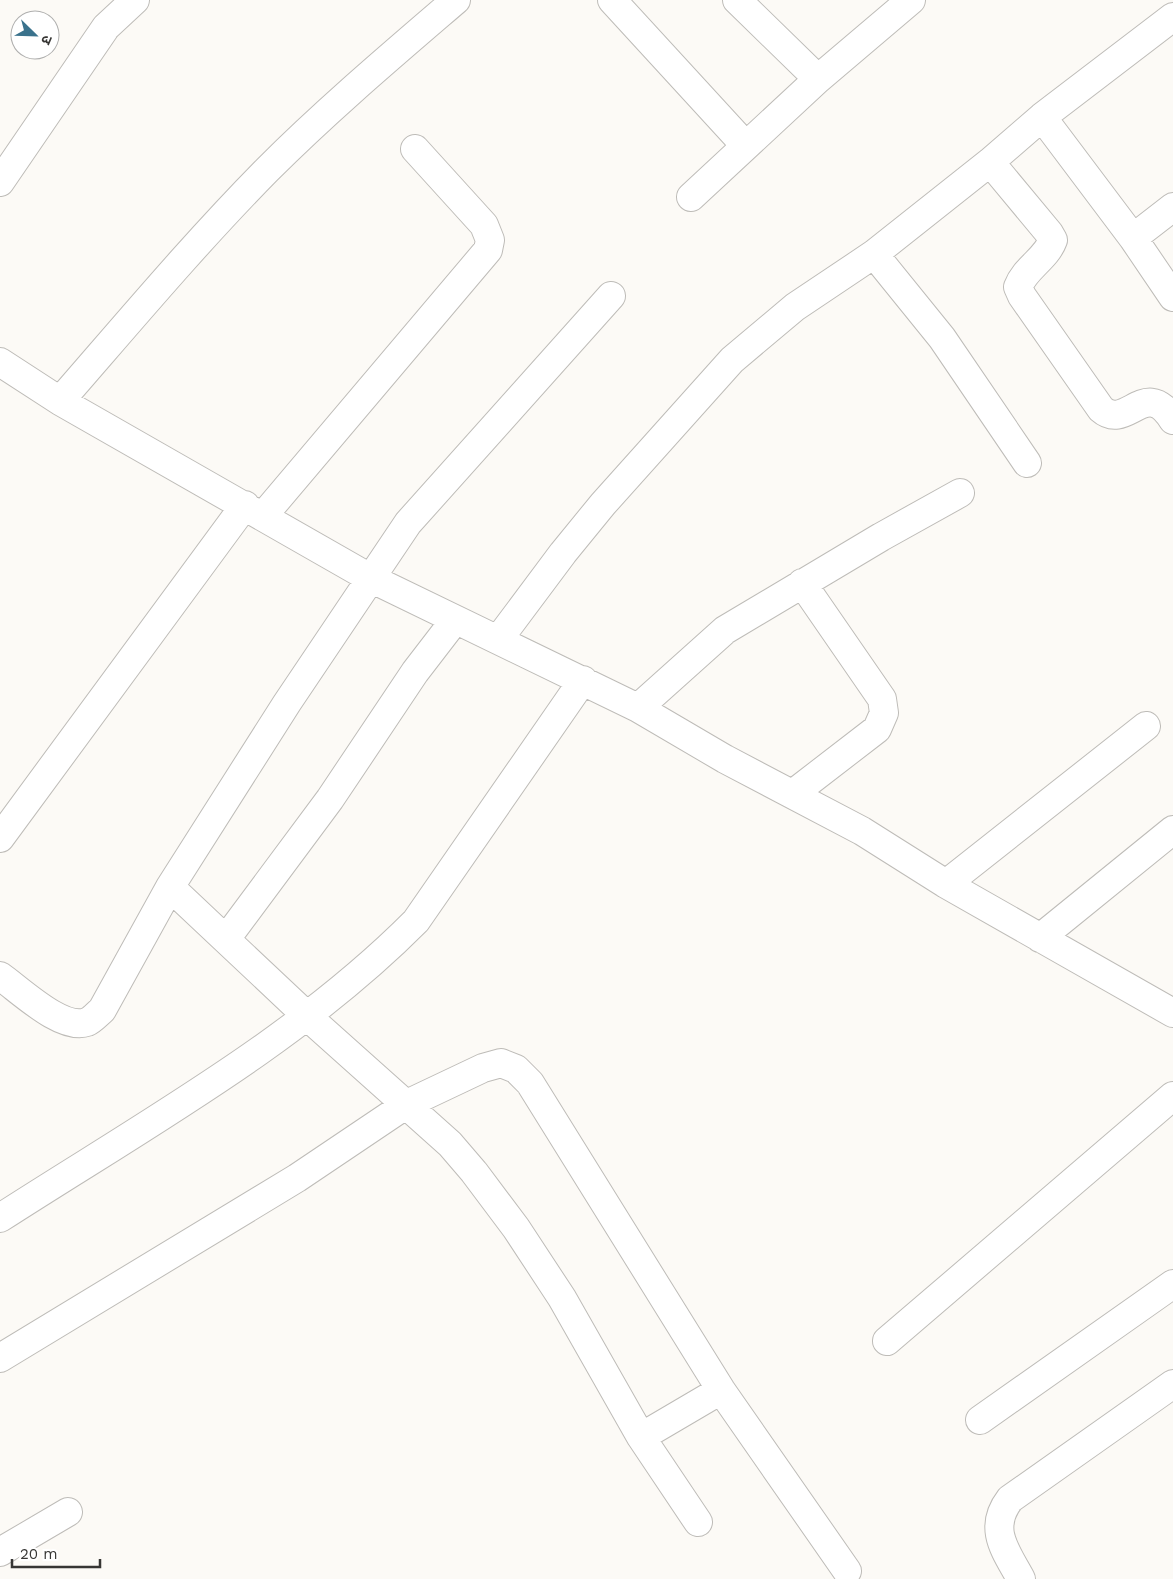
<svg xmlns="http://www.w3.org/2000/svg" width="1173" height="1579" font-family="'Work Sans','Noto Sans Devanagari',sans-serif">
<style>
.lines{fill:none;stroke-linecap:round;stroke-linejoin:round}
.street-casing{stroke:#bebcb8;stroke-width:30}
.street{stroke:#fff;stroke-width:28}
</style>
<rect width="100%" height="100%" fill="#fcfaf6"/>
<g class="lines">
<defs>
<path id="street" d="M612,0L745,145
M737,0L818,79
M1042,117L1133,238L1173,297
M990,162L1049,233L1053,240C1046,259 1025,268 1018,287L1022,296L1101,409C1127,432 1145,376 1173,420
M0,182L106,27L135,0
M691,197L818,79L911,0
M1133,238L1173,207
M874,254L942,338L1027,463
M0,362L60,401L370,578L638,708L725,759L862,831L946,884L1173,1013
M60,401C128,323 194,244 267,170C327,110 392,55 456,0
M263,516L488,250L490,240L484,225L415,149
M498,640L563,553L603,504L732,360L795,307L874,254L990,162L1042,117L1173,17
M638,708L725,630L881,537L960,493
M794,793L877,729L884,713L882,699L802,583
M0,838L245,505
M946,884L1146,726
M170,887L308,1017L450,1144L474,1172L516,1228L562,1298L641,1437L698,1522
M1040,938L1173,830
M226,939L330,799L415,672L455,620
M0,976C20,990 62,1031 87,1022C92,1020 97,1014 102,1010L170,887L287,703L408,523L611,296
M0,1218C141,1127 297,1041 416,921L583,680
M887,1341L1173,1096
M0,1358L297,1178L407,1104L483,1068L501,1063L516,1069L530,1083L721,1390L847,1571
M980,1420L1173,1284
M641,1437L721,1390
M0,1552L68,1512
M1021,1579C1006,1551 987,1529 1010,1499L1173,1384"/>
</defs>
<use href="#street" class="street-casing"/>
<use href="#street" class="street"/>
</g>
<g transform="translate(35 35) rotate(113)"><circle r="24" fill="#ffffff" stroke="#afafae"/>
<path d="M0-4L9 19L0 12L-9 19Z" fill="#3a728c"/>
<text y="-8" font-size="14" font-weight="bold" text-anchor="middle" fill="#373634">उ</text>
</g>
<path d="M12 1559v8h88v-8" fill="none" stroke="#373634" stroke-width="2.5"/>
<text x="20" y="1559" font-size="15" fill="#373634" stroke="#ffffff" stroke-width="4" paint-order="stroke">20 m</text>
</svg>
